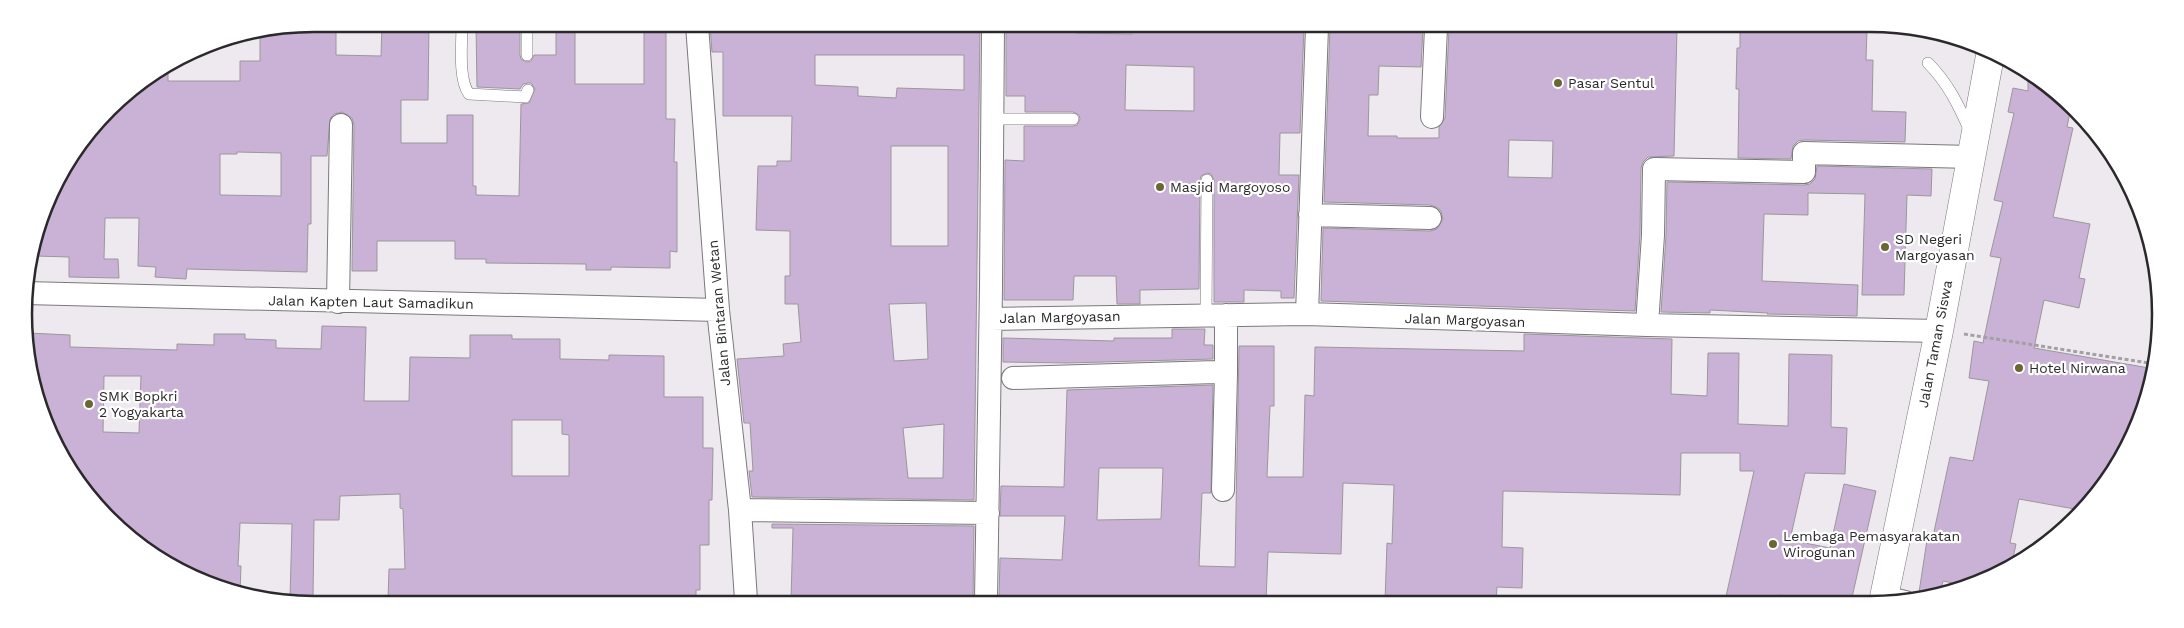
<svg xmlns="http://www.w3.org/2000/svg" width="2184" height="628" font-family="'Work Sans',sans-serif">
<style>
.building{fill:#c9b2d5;stroke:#9b979d;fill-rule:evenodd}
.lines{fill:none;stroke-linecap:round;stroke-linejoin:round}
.service-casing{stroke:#7c787e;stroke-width:12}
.minor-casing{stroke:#7c787e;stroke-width:24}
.secondary-casing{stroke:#7c787e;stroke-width:29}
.path{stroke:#a3a0a5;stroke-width:3;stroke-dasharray:4 2.5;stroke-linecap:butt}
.service{stroke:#fff;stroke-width:11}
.minor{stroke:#fff;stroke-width:22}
.secondary{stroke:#fff;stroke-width:28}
.poi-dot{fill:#6b6633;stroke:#fff;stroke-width:2}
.labels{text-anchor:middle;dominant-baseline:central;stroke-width:4.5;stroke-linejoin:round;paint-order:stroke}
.poi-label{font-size:14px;fill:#2b292b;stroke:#fff;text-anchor:start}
.street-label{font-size:14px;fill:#2b292b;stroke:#fff}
.rim{fill:none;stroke:#2b292b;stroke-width:2.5}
</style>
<rect width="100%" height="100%" fill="#ede9ef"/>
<path class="building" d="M314,24H336V55L381,56L382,24H429L428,100H401V143H447V115H473V186H476V195L519,196L521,104L529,103L535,89L531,83H528L523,84L520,89L477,87L476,24H520V55L521,59L527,62L531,61L534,55H556V25H575V84H644V25H666V119H675L674,162H677V252L670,251V268L611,267V270H586V264L486,263V259H455V241H377V271H352L354,125L352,118L342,112L334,114L330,119L327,156H311V224H308L307,272L187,269L186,279L155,277L156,267L138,266L139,218H105L104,259H118L119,278L69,277V257L35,256L54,186L122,96L168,67V81H240V61H260V34ZM237,152L281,153V196L220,195V154H237Z
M710,25L980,26L974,500L752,497L749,471H753L750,423H744L737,359L784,356L783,344L801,342L798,304H785V276H790V231L756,230L758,166H777V161H791L792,116H723V52H712ZM815,55H964V90L897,88L896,98L858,96V87L815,85ZM891,146H948V246H891ZM926,303L928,359L894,361L889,304ZM944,424L943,478H908L903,428Z
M1006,26H1076V33L1132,34V27H1304L1300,133H1280L1279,175H1299L1294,298H1281V291L1244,290V302H1214V180L1211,174L1207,173L1201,176L1200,180L1199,289L1140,290V304H1117L1116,276H1074L1073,300H1004L1005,160L1024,161V126H1073L1077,125L1080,119L1079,115L1073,112H1025V96H1006ZM1126,65L1194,67V111L1125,110Z
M1330,27L1423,28L1421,67L1379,66L1378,95H1369L1368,136H1397V138H1439V127L1445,118L1449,28H1677L1674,156L1648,157L1643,162L1641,168L1640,234L1635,311L1321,301L1323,228L1430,231L1437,229L1443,219L1441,211L1436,207L1430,205L1324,202ZM1509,140L1553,141L1552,178L1508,177Z
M1740,29H1867L1866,60H1873L1872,111L1906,112L1905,142L1804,140L1798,141L1793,146L1791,159L1738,158L1739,89H1736L1737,48H1740Z
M2028,71L2070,112L2067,127L2073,128L2053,217L2090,224L2079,278L2085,279L2079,308L2044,300L2034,348L2155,369V370L2122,459L2080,510L2019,499L2010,543L2016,544L2012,563L1981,582L1967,586L1943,581L1940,593L1918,599L1927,540L1932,541L1950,457L1973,461L1989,381L1969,378L1974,341L1983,343L2001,258L1990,256L2003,202L1994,200L2014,113L2008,112L2013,88L2028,91Z
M1817,166L1932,169L1931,196L1907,195L1904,295H1862L1865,194L1808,193V215L1764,214L1762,281L1858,285L1857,316L1767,314L1768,313L1710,310V313L1661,312L1666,236L1667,182L1804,185L1810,184L1815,179Z
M322,326L366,327L364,401H409L410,357L470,358V335H512V339H560V359L609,360V355L664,356V397H703V448H713L712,500H709V545H700V590H696V600L388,599L389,569H405L403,509L400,508V494L340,496L339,520H314L313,599H290L292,524L240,523L238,566H241L240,592L169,565L84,491L34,389L28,333L70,335V347L177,350V344L214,345V334H245V339L276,340V348L321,349ZM104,376H141L139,433L103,432ZM512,420H562V434L569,435V476H512Z
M1172,329H1205L1204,345H1213V359L1067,363L1003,362V338L1114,341V338H1172Z
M1524,334L1672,339L1671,394L1707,396L1708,353H1739L1738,424L1788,426L1789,354L1832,355L1831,427L1847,428L1845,474L1805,473L1790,540L1830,548L1844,484L1876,491L1851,602H1811L1780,595L1778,602L1725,601L1754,471H1740V453H1681L1680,495L1503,491L1502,547L1523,548L1522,588L1497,587L1496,601H1385L1387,543L1392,544L1394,485L1343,483L1341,554L1268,552L1266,601L999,600L1000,558L1062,560L1065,516H1000L1001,486L1064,487L1067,390L1213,385L1211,493H1202L1199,566L1235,567L1239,346H1274V406H1270L1267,477H1303L1305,395L1314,396L1315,347L1524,351ZM1099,468H1163L1161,519L1097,520Z
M772,524L974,526L973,600H791L793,528H772Z"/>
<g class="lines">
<defs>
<path id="service" d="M462,24C462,43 458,79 469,94L525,97L528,90
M527,24V55
M1928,63C1948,83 1959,106 1970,131
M993,119H1073
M1206,315L1207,180"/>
<path id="minor" d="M697,25L718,310L740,510L746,600
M1432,117L1436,28
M1310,215L1430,218
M25,293L718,310
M338,302L341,125
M1307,314L1317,27
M1226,315V374
M991,319L1307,314L1647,325L1939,331
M1647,325L1653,235L1654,169L1804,172V153L1972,157
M1013,378L1216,372L1226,374L1223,490
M740,510L988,513
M1884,597L1905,602
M986,600L991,287L993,26"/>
<path id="secondary" d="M1883,602L1939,331L1990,56"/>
</defs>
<use href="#service" class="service-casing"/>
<use href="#minor" class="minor-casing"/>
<use href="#secondary" class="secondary-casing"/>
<path class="path" d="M1964,334L2155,364"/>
<use href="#service" class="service"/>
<use href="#minor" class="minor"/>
<use href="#secondary" class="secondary"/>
</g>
<g class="poi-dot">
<circle cx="1558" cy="83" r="5"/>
<circle cx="1160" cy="187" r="5"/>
<circle cx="1885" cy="247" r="5"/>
<circle cx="2019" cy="368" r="5"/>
<circle cx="89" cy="404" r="5"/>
<circle cx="1773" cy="544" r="5"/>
</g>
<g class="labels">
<g class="poi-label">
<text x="1568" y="83">Pasar Sentul</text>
<text x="1170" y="187">Masjid Margoyoso</text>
<text x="1895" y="239">SD Negeri<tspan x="1895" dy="16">Margoyasan</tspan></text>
<text x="2029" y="368">Hotel Nirwana</text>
<text x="99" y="396">SMK Bopkri<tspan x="99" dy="16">2 Yogyakarta</tspan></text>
<text x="1783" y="536">Lembaga Pemasyarakatan<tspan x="1783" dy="16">Wirogunan</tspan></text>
</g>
<g class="street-label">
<text transform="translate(371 302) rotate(1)">Jalan Kapten Laut Samadikun</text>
<text transform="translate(719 313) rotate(-95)">Jalan Bintaran Wetan</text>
<text transform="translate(1060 317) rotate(-1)">Jalan Margoyasan</text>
<text transform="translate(1465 320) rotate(2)">Jalan Margoyasan</text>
<text transform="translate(1935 344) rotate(-79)">Jalan Taman Siswa</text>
</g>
</g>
<path d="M0 0H2184V628H0ZM314 32H1870A282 282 0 0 1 2152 314V314A282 282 0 0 1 1870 596H314A282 282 0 0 1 32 314V314A282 282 0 0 1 314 32Z" fill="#fff" fill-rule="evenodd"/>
<path class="rim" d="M314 32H1870A282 282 0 0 1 2152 314V314A282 282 0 0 1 1870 596H314A282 282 0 0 1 32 314V314A282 282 0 0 1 314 32Z"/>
</svg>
